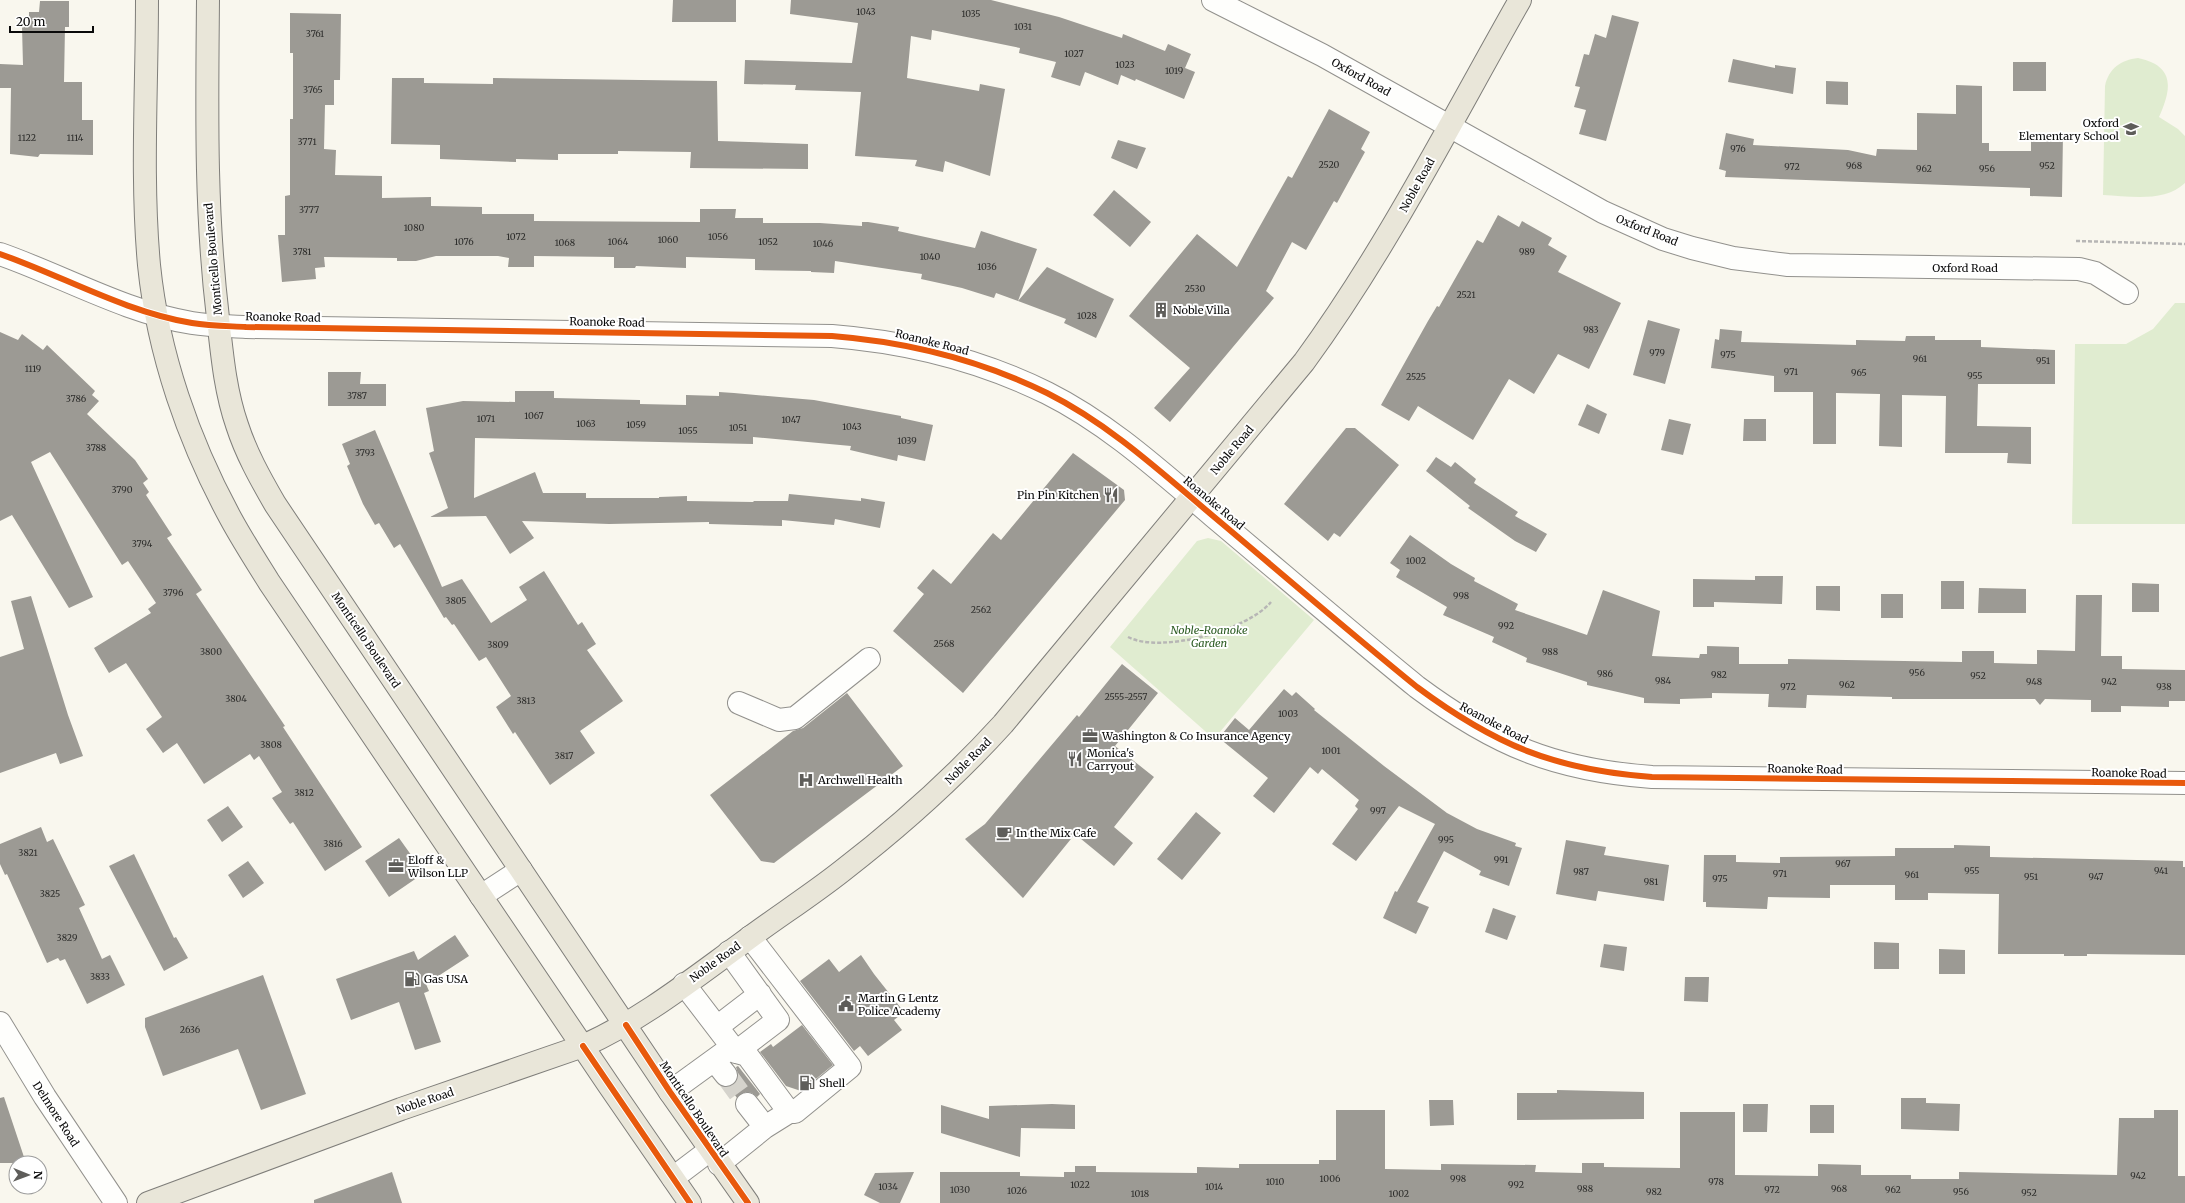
<svg xmlns="http://www.w3.org/2000/svg" width="2185" height="1203" font-family="Merriweather,serif">
<style>
.green{fill:#e0ecd0}
.building{fill:#9c9a94}
.lines{fill:none;stroke-linecap:round;stroke-linejoin:round}
.minor-tunnel{stroke:#d5d3cc;stroke-width:22;stroke-dasharray:22 11;stroke-linecap:butt}
.minor-casing{stroke:#92918d;stroke-width:24}
.major-casing{stroke:#7f7e7a;stroke-width:24}
.path{stroke:#b7b6b5;stroke-width:2.5;stroke-dasharray:4 2;stroke-linecap:butt}
.minor{stroke:#fefefc;stroke-width:22}
.major{stroke:#e9e6d9;stroke-width:22}
.cycleway-casing{stroke:#fff;stroke-width:8}
.cycleway{stroke:#e8590c;stroke-width:6}
.labels{text-anchor:middle;dominant-baseline:central;stroke-width:4;stroke-linejoin:round;paint-order:stroke}
.number-label{font-size:9px;fill:#2e2e2c}
.street-label{font-size:11px;fill:#0a0a0a;stroke:#fff}
.poi-label{font-size:11px;fill:#0a0a0a;stroke:#fff;text-anchor:start}
.park-label{font-size:11px;font-style:italic;fill:#2b5b22;stroke:#fff}
</style>
<rect width="100%" height="100%" fill="#f9f7ee"/>
<path class="green" d="M2138,58C2175,66 2172,88 2159,117L2178,129L2185,136V183C2164,203 2129,196 2103,195L2105,86C2109,68 2121,60 2138,58Z
M2175,303H2185V524H2072L2075,344H2126L2153,329Z
M1208,538L1221,541L1314,620L1214,739L1110,647L1197,541Z"/>
<path class="building" d="M673,0H736V22H672Z
M791,0H991L1059,17L1122,38L1123,34L1165,51L1168,44L1191,54L1185,68L1195,72L1184,99L1136,79L1135,81L1121,75L1118,85L1085,72L1080,86L1051,77L1056,62L1019,53L1020,48L932,30L931,40L911,36L907,78L979,91L980,84L1005,89L990,176L945,161L943,172L915,166L917,160L855,156L861,92L795,90L796,85L744,84L745,60L852,63L858,23L790,14Z
M40,1H69V27H65L64,82H82V120H93V155L40,154L38,157L10,154L11,88H0V64L23,65L22,27H29V12H39Z
M290,13L341,14L340,80H334V105H325L324,149L336,150L335,175L382,176V198L431,197V206L482,207V214H534V221L700,222V209H736L735,218H763V223H820L862,226V222H868L899,227L898,231L975,248L981,231L1037,249L1018,301L996,293L994,298L962,288L921,279L922,274L835,261L834,273L811,272V271L755,270V259L686,257V268L636,266L635,268H614V257L534,256V267H508L509,258L498,256H436L416,261H397V258L324,257L325,267L315,268L316,279L282,282L278,235H285V196L290,195V119H293V53H290Z
M1612,15L1639,22L1606,141L1579,134L1586,110L1574,107L1580,87L1575,86L1584,54L1589,55L1595,34L1606,38Z
M1733,59L1775,68V65L1796,68L1793,94L1728,82Z
M2013,62H2046V91H2013Z
M392,78H424V83L493,84V78L717,81L718,141L808,144V169L690,168L691,152L618,151V154H558V160L516,159V162L440,159V145L391,144Z
M1826,81L1848,82V105L1826,104Z
M1956,85L1982,86V143H1989V151H2031V133L2063,134L2062,197L2030,196V188L1725,177L1726,171L1719,169L1726,133L1754,139L1753,145L1848,150L1876,156L1877,149L1917,150V113L1956,114Z
M1329,109L1370,132L1361,149L1365,152L1337,203L1334,201L1306,250L1292,242L1266,291L1274,298L1170,422L1154,408L1190,368L1129,316L1197,234L1237,267L1288,176L1292,178Z
M1118,140L1146,148L1137,169L1111,158Z
M1114,190L1151,222L1130,247L1093,215Z
M1498,215L1519,227L1522,221L1552,238L1548,245L1567,256L1558,272L1621,303L1589,369L1558,354L1534,394L1509,379L1473,440L1418,406L1409,421L1381,405L1428,321L1437,306L1439,307L1477,240L1483,243Z
M1047,267L1114,299L1096,338L1064,323L1066,319L1018,301Z
M1648,320L1680,329L1665,384L1633,375Z
M1720,329L1742,331L1741,342L1856,345V340L1905,341L1906,336H1935V340H1981V347L2055,350V384H1978L1977,426L2031,427V464L2007,463L2008,453H1945L1946,396L1902,395V447L1879,446L1880,394L1836,393V444H1813V392H1774V376L1711,368L1715,339L1719,340Z
M0,332L18,340L22,334L43,350L47,345L95,391L92,395L99,401L87,414L135,460L148,479L143,483L149,492L146,495L172,535L167,538L202,590L196,594L285,726L283,727L362,847L325,871L293,822L290,824L272,798L282,792L259,756L254,760L250,754L204,784L177,743L163,753L146,729L162,717L126,663L109,673L94,648L151,613L148,609L156,603L128,561L122,565L50,452L31,462L93,597L69,608L12,515L0,521Z
M328,372H361L360,384H386V406H328Z
M515,391H554V398L640,400V404L686,405V395L719,396V392L734,393L814,400L901,416V418L933,425L925,461L898,455L897,461L850,450L851,446L753,437V444L475,438L474,498L535,472L543,493H586V498H659V497L687,496V501L753,502L754,501H788L789,494L861,501V498L885,502L880,528L835,519L834,525L782,520V526L709,524V522L609,524L522,521L534,538L510,554L486,516L430,517L448,508L429,453L434,451L426,408L463,401L515,402Z
M1587,404L1607,414L1599,434L1578,425Z
M1669,419L1691,424L1683,455L1661,450Z
M1744,419H1766V441H1743Z
M1346,428H1355L1399,465L1340,537L1334,533L1328,541L1284,504Z
M375,430L442,587L462,579L491,623L527,600L519,587L544,571L578,625L582,622L596,644L587,650L623,701L580,731L595,753L550,785L515,732L513,734L496,707L511,696L486,657L479,661L454,624L452,625L446,617L444,618L400,544L394,548L379,523L375,525L363,504L347,466L350,464L342,444Z
M1073,453L1124,490L1125,500L963,693L893,631L924,594L917,588L933,569L951,584L993,533L1001,540Z
M1436,457L1451,467L1455,462L1476,479L1474,483L1518,512L1515,516L1547,534L1536,552L1515,541L1468,508L1470,506L1426,471Z
M1410,535L1451,564L1475,578L1474,581L1518,604L1515,610L1587,635L1603,590L1660,611L1652,656L1699,658L1700,654H1707V646L1739,647V664H1788V659L1962,662V651H1994V663L2037,664V650L2075,651L2076,595H2102L2101,656H2122V669L2185,670V701H2169V707L2121,706V712H2091V700L2045,699L2040,705L2035,699H1892V697L1807,695L1806,708L1768,707L1769,694L1712,693V698L1680,699V704L1644,703V698L1587,685V682L1526,662L1527,658L1492,642L1494,637L1443,615L1447,607L1396,577L1400,570L1390,563Z
M1755,576H1783L1782,604L1714,602V607H1693V579L1755,580Z
M1941,581H1964V609H1941Z
M2132,583L2159,584V612H2132Z
M1816,586H1840V611L1816,610Z
M1979,588L2026,589V613H1978Z
M1881,594H1903V618H1881Z
M31,596L68,715L83,756L60,764L56,753L0,773V657L24,649L11,601Z
M1122,664L1158,693L1115,746L1154,777L1114,827L1133,843L1114,866L1075,834L1023,898L965,839L985,824L1077,715L1079,717Z
M1284,689L1292,696L1296,692L1315,709L1314,710L1384,766L1447,813L1477,829L1516,843L1515,846L1522,848L1509,886L1479,875L1481,871L1444,851L1417,902L1429,907L1416,934L1383,918L1395,891L1397,892L1435,824L1399,806L1356,861L1332,844L1358,809L1355,806L1359,800L1322,769L1318,774L1310,767L1274,813L1253,796L1268,778L1219,738L1235,718L1249,730Z
M847,693L903,766L774,863L761,861L710,795L793,731L803,728Z
M228,806L243,827L222,842L207,820Z
M1196,812L1221,833L1182,880L1157,859Z
M41,827L47,842L53,839L85,905L79,908L102,959L110,955L125,985L87,1004L65,959L60,961L58,958L47,963L7,874L5,875L0,864V844Z
M399,838L424,873L389,897L365,861Z
M1566,840L1606,847L1604,855L1669,865L1664,901L1598,891L1596,901L1556,894Z
M1954,845L1990,846V857L2183,861V867H2185V955L2087,954V956H2064V954H1998L1999,894L1928,893V900H1895V885H1830V898L1768,897L1767,909L1706,907V902H1703L1704,855H1736V862L1780,863V857L1895,856V848H1954Z
M134,854L174,938L176,937L188,958L164,971L109,866Z
M248,861L264,883L243,898L228,875Z
M1493,908L1516,916L1507,940L1485,932Z
M455,935L469,956L426,984L429,991L424,993L441,1042L415,1050L399,1002L351,1020L336,979L414,951L418,960Z
M1874,942L1899,943V969H1874Z
M1604,944L1627,947L1624,971L1600,967Z
M1939,949L1965,950V974H1939Z
M861,955L874,974L904,1012L894,1020L902,1030L868,1056L860,1046L854,1051L800,981L829,959L839,972Z
M263,975L306,1094L261,1110L238,1049L163,1076L145,1027V1018Z
M1685,977H1709L1708,1002L1684,1001Z
M802,1025L833,1065L801,1091L786,1086L760,1052L771,1044L773,1047Z
M738,1066L760,1094L757,1097L752,1093L746,1092L737,1098L729,1087L737,1080L738,1074L736,1067Z
M1557,1090L1644,1092V1119L1517,1120V1093H1557Z
M4,1097L26,1163H0V1098Z
M1901,1098H1926V1103L1960,1104L1959,1131L1901,1129Z
M1429,1100H1453L1454,1125L1430,1126Z
M1052,1104L1075,1105V1129L1021,1128L1020,1157L941,1133V1105L989,1119V1106Z
M1743,1104H1768L1767,1132H1743Z
M1810,1105H1834V1133H1810Z
M1336,1110H1385V1169L1441,1170V1164L1536,1165L1535,1172L1582,1173V1163H1604V1167L1680,1168V1112H1735V1175L1818,1176V1164L1861,1165V1175H1911V1179H1959V1172L2117,1175L2119,1118H2154V1110H2178V1176H2185V1203H940V1172H1020V1176L1064,1177V1172H1075V1166H1096V1172L1197,1173V1167L1239,1168V1164H1319V1160H1336Z
M392,1172L402,1203H314V1200Z
M914,1172L900,1203H880L864,1195L875,1173Z"/>
<g class="lines">
<path class="minor-tunnel" d="M726,1075L747,1104"/>
<defs>
<path id="minor" d="M1213,0L1322,55L1603,212L1663,239L1692,248L1733,258L1788,265L2079,269L2095,273L2127,293
M0,254C63,276 125,312 192,323C210,326 228,326 246,327L832,336C908,342 980,360 1047,393C1109,424 1161,472 1213,516C1281,573 1348,631 1417,687C1495,745 1555,770 1652,777L2185,783
M739,703L779,720L795,718L869,659
M481,896L521,870
M750,937L850,1067L795,1112H789
M729,952L778,1020L736,1052
M684,984L736,1052L747,1055L789,1112L765,1127L719,1164
M0,1023L45,1097L116,1203
M717,1027L760,994
M714,1060L726,1075
M670,1092L732,1047
M747,1104L765,1127
M673,1178L710,1150"/>
<path id="major" d="M147,0C147,88 141,177 149,265C158,354 189,442 231,519C243,541 256,561 269,582L608,1084L690,1203
M208,0C207,108 205,210 218,318C222,354 225,390 237,425C246,453 260,478 275,504L670,1092L748,1203
M148,1203L401,1109L583,1046C641,1020 690,981 741,944C774,919 809,897 842,871C899,827 954,778 1003,724L1304,362C1388,247 1450,123 1520,0"/>
</defs>
<use href="#minor" class="minor-casing"/>
<use href="#major" class="major-casing"/>
<path class="path" d="M2076,241L2185,244
M1128,637C1161,654 1248,630 1271,602"/>
<use href="#minor" class="minor"/>
<use href="#major" class="major"/>
<defs>
<path id="cycleway" d="M0,254C63,276 125,312 192,323C210,326 228,326 246,327L832,336C908,342 980,360 1047,393C1109,424 1161,472 1213,516C1281,573 1348,631 1417,687C1495,745 1555,770 1652,777L2185,783
M626,1025L670,1092L748,1203
M583,1046L690,1203"/>
</defs>
<use href="#cycleway" class="cycleway-casing"/>
<use href="#cycleway" class="cycleway"/>
</g>
<defs>
<symbol id="school-bare" viewBox="-9 -9 18 18"><path d="M0-5L7-2L0 1L-7-2ZM-4 1L0 2.5L4 1V4Q0 6-4 4Z" fill="#5e5d5a" stroke="#fff" stroke-width="2.5" paint-order="stroke"/></symbol>
<symbol id="building-bare" viewBox="-9 -9 18 18"><path d="M-4-6H4V6H1V3H-1V6H-4ZM-2.5-4.3h1.7v1.8h-1.7ZM.8-4.3h1.7v1.8H.8ZM-2.5-1h1.7V.8h-1.7ZM.8-1h1.7V.8H.8Z" fill="#5e5d5a" stroke="#fff" stroke-width="2.5" paint-order="stroke"/></symbol>
<symbol id="restaurant-bare" viewBox="-9 -9 18 18"><path d="M-5-6h1v4h1v-4h1v4h1v-4h1v5L-1.5 .5V6h-2V.5L-5-1ZM5-6V6H3V1.5H1.5Q1.5-4 5-6Z" fill="#5e5d5a" stroke="#fff" stroke-width="2.5" paint-order="stroke"/></symbol>
<symbol id="office-bare" viewBox="-9 -9 18 18"><path d="M-6-3h4V-5.5h4V-3h4V5H-6ZM-1-4.5V-3h2v-1.5ZM-6 0V1H6V0Z" fill="#5e5d5a" stroke="#fff" stroke-width="2.5" paint-order="stroke"/></symbol>
<symbol id="hospital-bare" viewBox="-9 -9 18 18"><path d="M-5-5h3v3.5h4V-5h3V5h-3V1.5h-4V5h-3Z" fill="#5e5d5a" stroke="#fff" stroke-width="2.5" paint-order="stroke"/></symbol>
<symbol id="cafe-bare" viewBox="-9 -9 18 18"><path d="M-5.5-4.5H6V0H3Q3 3.5 0 3.5H-2.5Q-5.5 3.5-5.5 0ZM3-3.2v2h1.7v-2ZM-6 4.5H4V6H-6Z" fill="#5e5d5a" stroke="#fff" stroke-width="2.5" paint-order="stroke"/></symbol>
<symbol id="fuel-bare" viewBox="-9 -9 18 18"><path d="M-5.5-6h7V0h2V4h1.3V-2.5L3-4.5l.8-.8L6-3V5H2.5V1h-1V6h-7ZM-4.2-4.7v3.2H.2V-4.7Z" fill="#5e5d5a" stroke="#fff" stroke-width="2.5" paint-order="stroke"/></symbol>
<symbol id="civic-bare" viewBox="-9 -9 18 18"><path d="M-.6-6.5H3V-4.5H.6V-3L4-1V1h2V6H-6V1h2V-1L-.6-3ZM-1.2 2.5V6h2.4V2.5Z" fill="#5e5d5a" stroke="#fff" stroke-width="2.5" paint-order="stroke"/></symbol>
</defs>
<g fill-rule="evenodd">
<use href="#school-bare" x="2120" y="118" width="22" height="22"/>
<use href="#building-bare" x="1150" y="299" width="22" height="22"/>
<use href="#restaurant-bare" x="1100" y="484" width="22" height="22"/>
<use href="#office-bare" x="1079" y="725" width="22" height="22"/>
<use href="#restaurant-bare" x="1064" y="748" width="22" height="22"/>
<use href="#hospital-bare" x="795" y="769" width="22" height="22"/>
<use href="#cafe-bare" x="993" y="822" width="22" height="22"/>
<use href="#office-bare" x="385" y="855" width="22" height="22"/>
<use href="#fuel-bare" x="401" y="968" width="22" height="22"/>
<use href="#civic-bare" x="835" y="993" width="22" height="22"/>
<use href="#fuel-bare" x="796" y="1072" width="22" height="22"/>
</g>
<g class="labels">
<g class="number-label">
<text x="866" y="11">1043</text>
<text x="971" y="13">1035</text>
<text x="1023" y="26">1031</text>
<text x="315" y="33">3761</text>
<text x="1074" y="53">1027</text>
<text x="1125" y="64">1023</text>
<text x="1174" y="70">1019</text>
<text x="313" y="89">3765</text>
<text x="27" y="137">1122</text>
<text x="75" y="137">1114</text>
<text x="307" y="141">3771</text>
<text x="1738" y="148">976</text>
<text x="1329" y="164">2520</text>
<text x="1854" y="165">968</text>
<text x="2047" y="165">952</text>
<text x="1792" y="166">972</text>
<text x="1924" y="168">962</text>
<text x="1987" y="168">956</text>
<text x="309" y="209">3777</text>
<text x="414" y="227">1080</text>
<text x="516" y="236">1072</text>
<text x="718" y="236">1056</text>
<text x="668" y="239">1060</text>
<text x="464" y="241">1076</text>
<text x="618" y="241">1064</text>
<text x="768" y="241">1052</text>
<text x="565" y="242">1068</text>
<text x="823" y="243">1046</text>
<text x="302" y="251">3781</text>
<text x="1527" y="251">989</text>
<text x="930" y="256">1040</text>
<text x="987" y="266">1036</text>
<text x="1195" y="288">2530</text>
<text x="1466" y="294">2521</text>
<text x="1087" y="315">1028</text>
<text x="1591" y="329">983</text>
<text x="1657" y="352">979</text>
<text x="1728" y="354">975</text>
<text x="1920" y="358">961</text>
<text x="2043" y="360">951</text>
<text x="33" y="368">1119</text>
<text x="1791" y="371">971</text>
<text x="1859" y="372">965</text>
<text x="1975" y="375">955</text>
<text x="1416" y="376">2525</text>
<text x="357" y="395">3787</text>
<text x="76" y="398">3786</text>
<text x="534" y="415">1067</text>
<text x="486" y="418">1071</text>
<text x="791" y="419">1047</text>
<text x="586" y="423">1063</text>
<text x="636" y="424">1059</text>
<text x="852" y="426">1043</text>
<text x="738" y="427">1051</text>
<text x="688" y="430">1055</text>
<text x="907" y="440">1039</text>
<text x="96" y="447">3788</text>
<text x="365" y="452">3793</text>
<text x="122" y="489">3790</text>
<text x="142" y="543">3794</text>
<text x="1416" y="560">1002</text>
<text x="173" y="592">3796</text>
<text x="1461" y="595">998</text>
<text x="456" y="600">3805</text>
<text x="981" y="609">2562</text>
<text x="1506" y="625">992</text>
<text x="944" y="643">2568</text>
<text x="498" y="644">3809</text>
<text x="211" y="651">3800</text>
<text x="1550" y="651">988</text>
<text x="1917" y="672">956</text>
<text x="1605" y="673">986</text>
<text x="1719" y="674">982</text>
<text x="1978" y="675">952</text>
<text x="1663" y="680">984</text>
<text x="2034" y="681">948</text>
<text x="2109" y="681">942</text>
<text x="1847" y="684">962</text>
<text x="1788" y="686">972</text>
<text x="2164" y="686">938</text>
<text x="1126" y="696">2555-2557</text>
<text x="236" y="698">3804</text>
<text x="526" y="700">3813</text>
<text x="1288" y="713">1003</text>
<text x="271" y="744">3808</text>
<text x="1331" y="750">1001</text>
<text x="564" y="755">3817</text>
<text x="304" y="792">3812</text>
<text x="1378" y="810">997</text>
<text x="1446" y="839">995</text>
<text x="333" y="843">3816</text>
<text x="28" y="852">3821</text>
<text x="1501" y="859">991</text>
<text x="1843" y="863">967</text>
<text x="1972" y="870">955</text>
<text x="2161" y="870">941</text>
<text x="1581" y="871">987</text>
<text x="1780" y="873">971</text>
<text x="1912" y="874">961</text>
<text x="2031" y="876">951</text>
<text x="2096" y="876">947</text>
<text x="1720" y="878">975</text>
<text x="1651" y="881">981</text>
<text x="50" y="893">3825</text>
<text x="67" y="937">3829</text>
<text x="100" y="976">3833</text>
<text x="190" y="1029">2636</text>
<text x="2138" y="1175">942</text>
<text x="1330" y="1178">1006</text>
<text x="1458" y="1178">998</text>
<text x="1275" y="1181">1010</text>
<text x="1716" y="1181">978</text>
<text x="1080" y="1184">1022</text>
<text x="1516" y="1184">992</text>
<text x="888" y="1186">1034</text>
<text x="1214" y="1186">1014</text>
<text x="1585" y="1188">988</text>
<text x="1839" y="1188">968</text>
<text x="960" y="1189">1030</text>
<text x="1772" y="1189">972</text>
<text x="1893" y="1189">962</text>
<text x="1017" y="1190">1026</text>
<text x="1654" y="1191">982</text>
<text x="1961" y="1191">956</text>
<text x="2029" y="1192">952</text>
<text x="1140" y="1193">1018</text>
<text x="1399" y="1193">1002</text>
</g>
<g class="street-label">
<text transform="translate(1361 77) rotate(29)">Oxford Road</text>
<text transform="translate(1417 185) rotate(-61)">Noble Road</text>
<text transform="translate(1647 230) rotate(22)">Oxford Road</text>
<text transform="translate(213 259) rotate(-95)">Monticello Boulevard</text>
<text x="1965" y="268">Oxford Road</text>
<text transform="translate(283 317) rotate(1)">Roanoke Road</text>
<text transform="translate(607 322) rotate(1)">Roanoke Road</text>
<text transform="translate(932 342) rotate(14)">Roanoke Road</text>
<text transform="translate(1232 450) rotate(-50)">Noble Road</text>
<text transform="translate(1214 503) rotate(40)">Roanoke Road</text>
<text transform="translate(366 640) rotate(56)">Monticello Boulevard</text>
<text transform="translate(1494 723) rotate(28)">Roanoke Road</text>
<text transform="translate(968 761) rotate(-45)">Noble Road</text>
<text transform="translate(1805 769) rotate(1)">Roanoke Road</text>
<text transform="translate(2129 773) rotate(1)">Roanoke Road</text>
<text transform="translate(715 962) rotate(-36)">Noble Road</text>
<text transform="translate(425 1101) rotate(-19)">Noble Road</text>
<text transform="translate(694 1109) rotate(56)">Monticello Boulevard</text>
<text transform="translate(56 1114) rotate(57)">Delmore Road</text>
</g>
<g class="poi-label">
<text x="2119" y="123" text-anchor="end">Oxford<tspan x="2119" dy="13">Elementary School</tspan></text>
<text x="1173" y="310">Noble Villa</text>
<text x="1099" y="495" text-anchor="end">Pin Pin Kitchen</text>
<text x="1102" y="736">Washington &amp; Co Insurance Agency</text>
<text x="1087" y="753">Monica's<tspan x="1087" dy="13">Carryout</tspan></text>
<text x="818" y="780">Archwell Health</text>
<text x="1016" y="833">In the Mix Cafe</text>
<text x="408" y="860">Eloff &amp;<tspan x="408" dy="13">Wilson LLP</tspan></text>
<text x="424" y="979">Gas USA</text>
<text x="858" y="998">Martin G Lentz<tspan x="858" dy="13">Police Academy</tspan></text>
<text x="819" y="1083">Shell</text>
</g>
<g class="park-label">
<text x="1209" y="630">Noble-Roanoke<tspan x="1209" dy="13">Garden</tspan></text>
</g>
</g>
<g transform="translate(28 1175) rotate(91)"><circle r="19" fill="#ffffff" stroke="#9d9d9d"/>
<path d="M0-3L7 15L0 10L-7 15Z" fill="#5e5d5a"/>
<text y="-6" font-size="11" font-weight="bold" text-anchor="middle" fill="#0a0a0a">N</text>
</g>
<path d="M10 26v6h83v-6" fill="none" stroke="#0a0a0a" stroke-width="2"/>
<text x="16" y="26" font-size="12" fill="#0a0a0a" stroke="#ffffff" stroke-width="3" paint-order="stroke">20 m</text>
</svg>
